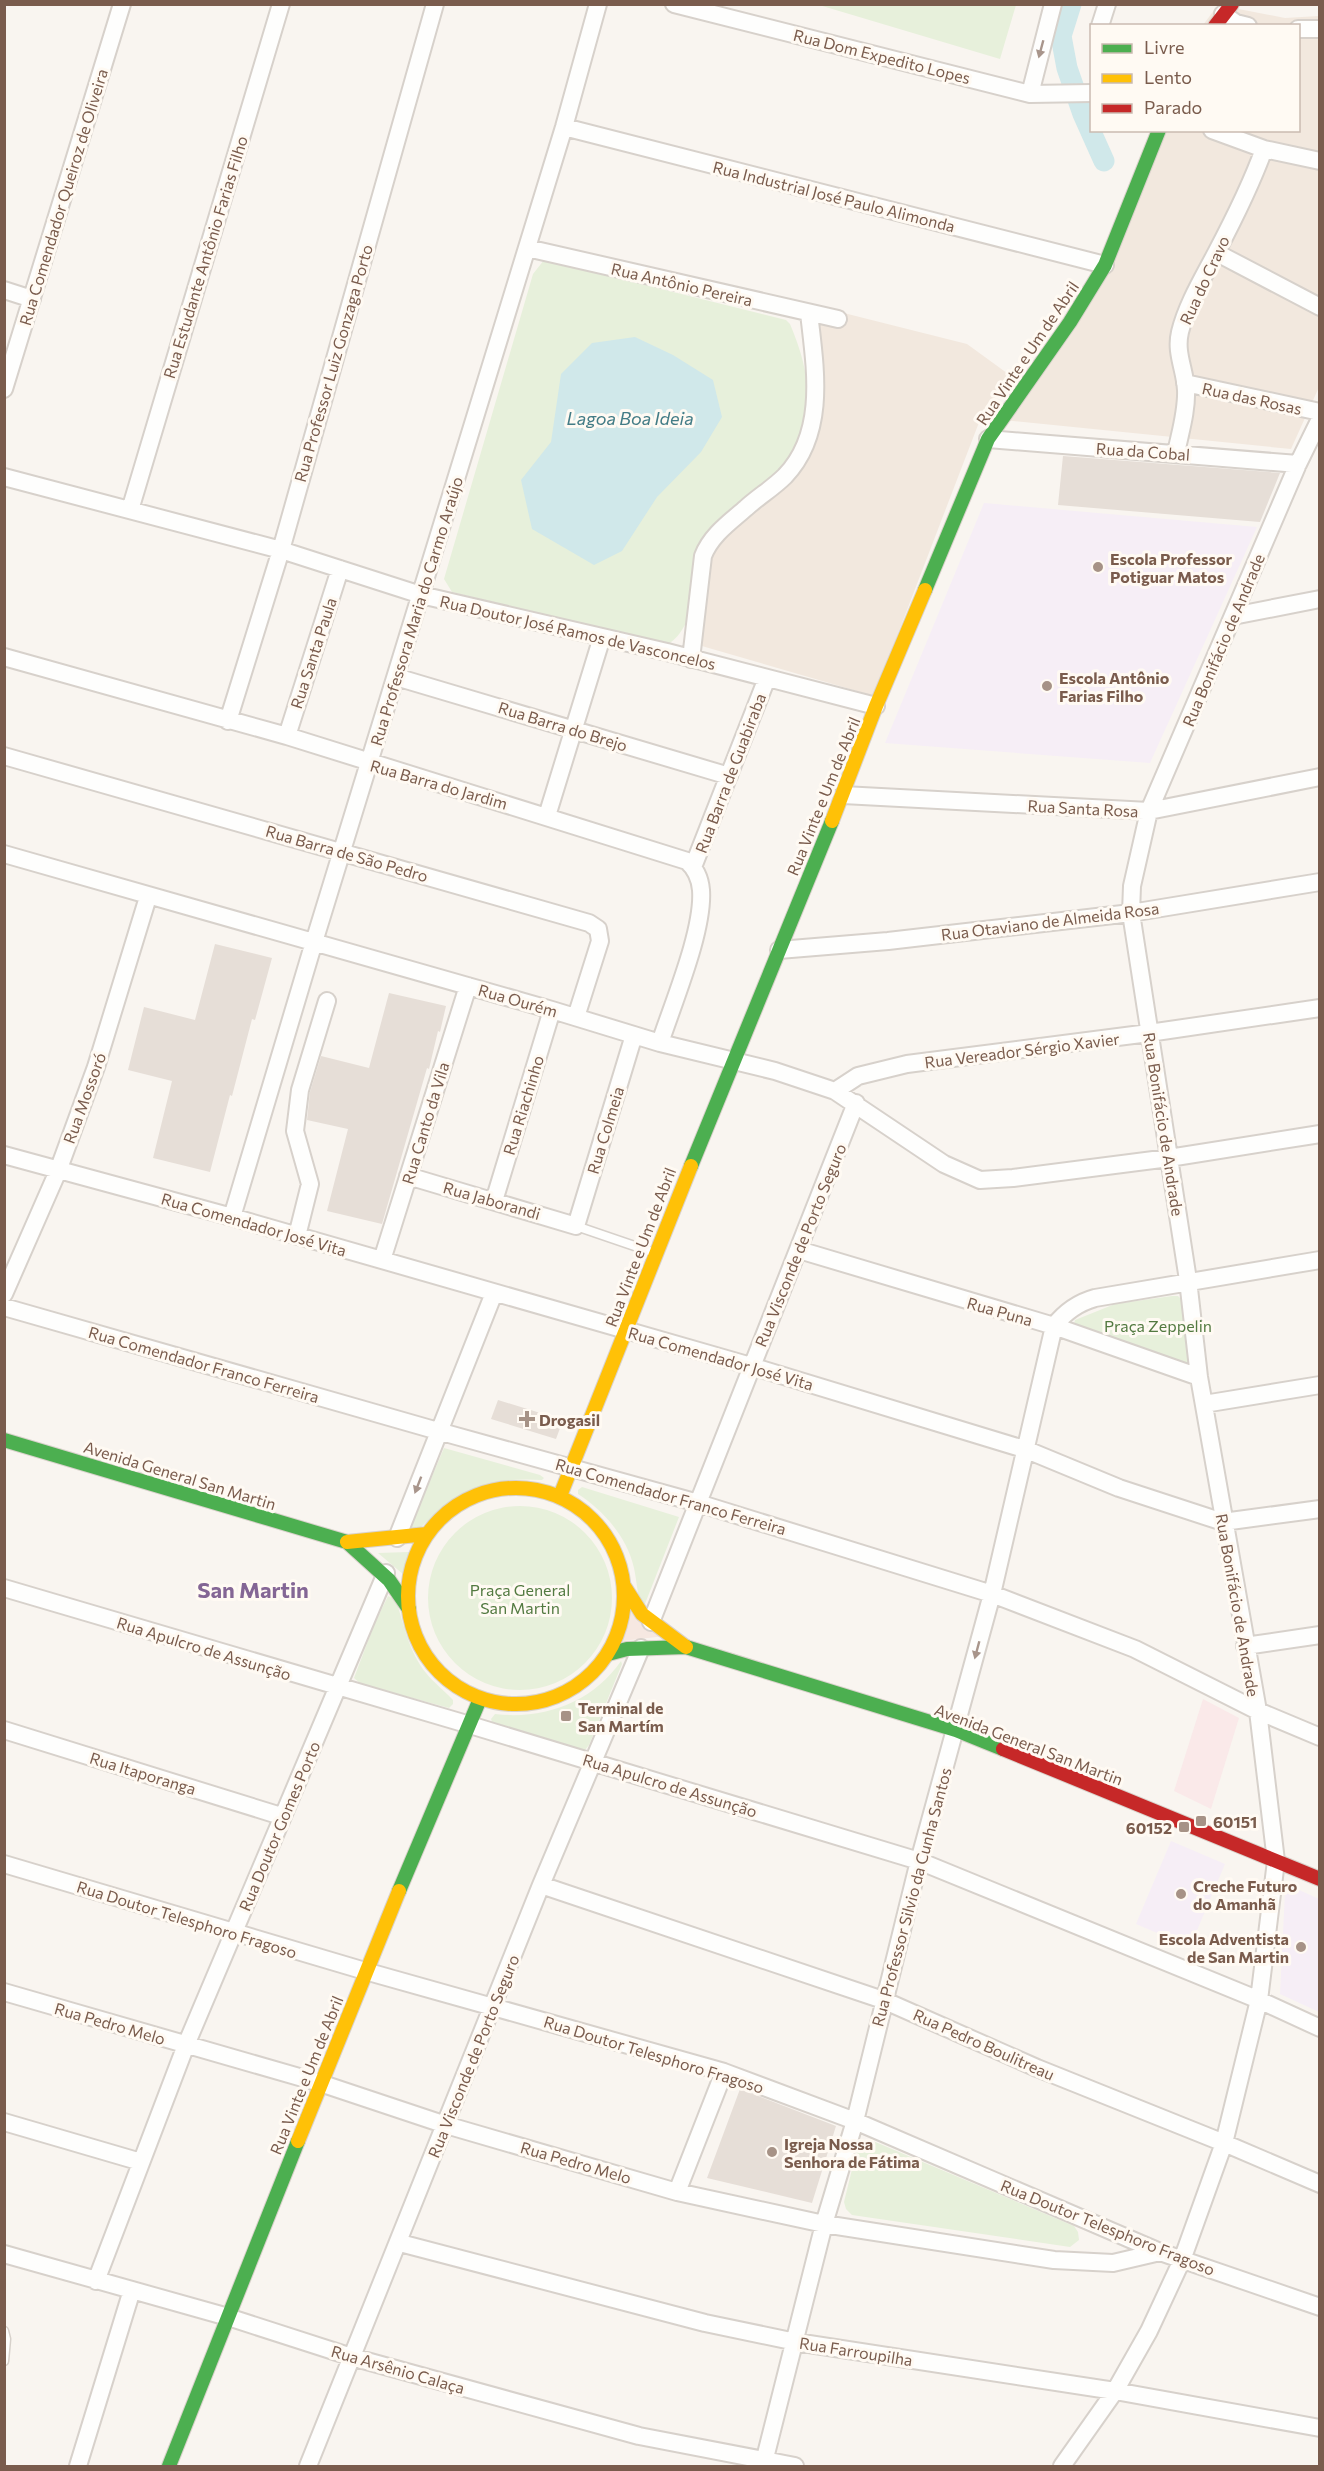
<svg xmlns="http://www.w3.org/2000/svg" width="1324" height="2471" font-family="Commissioner,sans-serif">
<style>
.residential{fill:#f2e8de}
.commercial{fill:#f6e8e1}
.education{fill:#f6eef6}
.medical{fill:#fae9e9}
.green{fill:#e7f0db}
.water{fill:#d0e8ea}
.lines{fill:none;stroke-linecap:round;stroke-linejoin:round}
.canal{stroke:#d0e8ea;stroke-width:21}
.building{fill:#e6ded7}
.lane-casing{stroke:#d7d1cb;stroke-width:11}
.street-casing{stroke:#d7d1cb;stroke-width:20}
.fast-casing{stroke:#d9d2cb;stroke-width:16}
.slow-casing{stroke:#d9d2cb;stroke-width:16}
.jam-casing{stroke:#d9d2cb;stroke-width:16}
.lane{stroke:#fefefd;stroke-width:8}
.street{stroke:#fefefd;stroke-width:16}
.fast{stroke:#4caf50;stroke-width:14}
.slow{stroke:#ffc107;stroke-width:14}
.jam{stroke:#c62828;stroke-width:14}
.oneway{fill:#a8958b}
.poi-dot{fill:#a69286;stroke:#fffaf3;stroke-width:2}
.labels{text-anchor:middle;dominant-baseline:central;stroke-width:6;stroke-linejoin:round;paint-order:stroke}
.street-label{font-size:16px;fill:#7a5c4d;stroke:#fffaf3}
.poi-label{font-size:16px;font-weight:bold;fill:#7a5c4d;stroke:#fffaf3;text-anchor:start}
.park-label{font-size:16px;fill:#537a41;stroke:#fffaf3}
.water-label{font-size:18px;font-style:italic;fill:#437c86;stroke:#fffaf3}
.district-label{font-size:22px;font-weight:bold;fill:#846695;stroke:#fffaf3}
</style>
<rect width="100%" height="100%" fill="#f9f5f0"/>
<path class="residential" d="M1218,5L1285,18L1319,16V387L1291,449L1003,420L1100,260L1151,131L1298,130V26L1203,25Z
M804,303L967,344L1011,376L978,425L874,696L688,642L704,555L810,407Z"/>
<path class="commercial" d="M629,1611L665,1636L622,1641Z"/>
<path class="education" d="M984,503L1257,527L1150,763L885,743Z
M1171,1841L1225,1864L1190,1947L1136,1924Z
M1297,1889L1319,1899V2012L1280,1994L1285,1892Z"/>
<path class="medical" d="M1203,1699L1239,1718L1211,1809L1174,1791Z"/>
<path class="green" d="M819,5L1016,4V5L1000,59Z
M544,260L786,320L790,324C817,387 817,441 762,489C751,498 723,517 717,528C704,556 696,630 668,644L452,592L444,579L533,274Z
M1172,1296H1178L1182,1300L1190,1359L1188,1364L1074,1324L1075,1320L1115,1304Z
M444,1448L540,1475L544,1478L542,1480C486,1476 457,1492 418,1530L410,1528Z
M582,1487L679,1517L643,1609C637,1596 637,1582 634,1568C627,1537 604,1511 578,1494V1490Z
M428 1598a92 92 0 1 1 184 0a92 92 0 1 1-184 0Z
M409,1552L404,1575L378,1553L408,1552Z
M388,1596L396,1600C404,1625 409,1652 426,1673C434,1683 445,1691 453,1700V1704L449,1708L361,1684L354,1678L374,1625Z
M621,1661L622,1664L589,1745L585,1750H578L492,1722L491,1719L495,1714C544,1720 593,1702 621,1661Z
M873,2141L1074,2226L1078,2232L1079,2240L1070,2247L852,2215L846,2209L844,2202L857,2149L864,2142Z"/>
<path class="water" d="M635,337L673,355L713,380L722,417L701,452L657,497L622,551L594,565L532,529L521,480L551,442L561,374L592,343Z"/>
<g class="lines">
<path class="canal" d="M1071,4L1061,36L1067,68L1083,114L1104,161"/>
</g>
<path class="building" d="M1063,456L1280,473L1260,522L1058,505Z
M215,944L272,958L255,1020L252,1019L232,1096L230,1095L210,1172L153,1158L172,1081L128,1070L144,1007L195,1020Z
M389,993L446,1006L440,1032L438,1031L429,1069L427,1068L382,1224L327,1211L348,1129L307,1120L310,1092L321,1056L369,1068Z
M498,1400L563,1420L556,1439L491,1419Z
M740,2089L836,2126L812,2203L707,2178Z"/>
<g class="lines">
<defs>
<path id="lane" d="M576,1226L655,1253
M4,2331L6,2339L4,2361"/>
<path id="street" d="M674,4L1030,94L1092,93
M1223,14L1236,23L1248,26
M1100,26L1107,4
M1298,29H1320
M1030,94L1053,4
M564,127L1105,265
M1212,130L1264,149L1320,161
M527,248L838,319
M1217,253L1320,307
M4,290L32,299
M1185,383L1320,412
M4,389L122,4
M988,439L1298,464
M1176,453C1180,433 1187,411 1186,390C1185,369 1175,353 1180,332C1187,304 1203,278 1216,253C1234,219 1251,185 1264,149
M4,477L281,550L421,595L667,652L876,706
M130,510L281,4
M1233,616L1320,599
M4,657L287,736L687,861C696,869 700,878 701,890C704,930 673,1003 660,1043
M691,659L703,556C711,535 730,522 746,508C758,497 773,488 785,476C827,432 815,367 809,313
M396,677L729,776
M228,721L281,550L435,4
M287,736L340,569
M4,756L589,923L598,929L600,941L576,1017
M843,795L1149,811L1320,777
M547,816L602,637
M4,854L552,1010L660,1043L775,1071L835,1091L944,1164L980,1180L1013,1178L1169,1158L1320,1134
M693,867L767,678
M779,950L888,941L1131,913L1320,882
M835,1091L858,1076L907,1064L1149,1033L1320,1008
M4,1155L232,1217L751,1366L1027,1450L1119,1488L1223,1522L1320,1509
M408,1176L576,1226L634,1035
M494,1201L552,1010
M232,1217L314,942L564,127L598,4
M297,1236L310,1184L295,1131L300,1090L327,1001
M799,1250L1054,1326L1199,1377
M382,1260L468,986
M4,1294L58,1171L96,1067L148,897
M4,1307L438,1431L698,1503L992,1594L1135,1649L1258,1711L1320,1737
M1204,1404L1320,1385
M397,1538L494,1293
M4,1588L470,1725L919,1861L1259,2000L1320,2028
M651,1622L856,1103
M1245,1646L1320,1635
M4,1730L281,1816
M4,1864L365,1971L724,2072L855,2121L1160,2252L1320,2307
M541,1885L883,2000L1037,2068L1224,2143L1320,2184
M4,1992L320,2083L446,2125L677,2192L824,2224L1054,2260L1113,2263L1160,2252
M4,2122L141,2162
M677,2192L724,2072
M400,2243L705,2323L796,2342L1115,2391L1320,2428
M4,2254L228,2317L352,2357L639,2436L795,2466
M96,2281L186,2045L386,1573
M78,2466L132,2290
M308,2466L541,1885L641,1648
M763,2466L824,2224L855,2121L919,1861L992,1594L1054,1326C1065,1312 1077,1303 1095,1298L1320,1260
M1062,2466L1115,2391L1149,2331L1182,2260L1224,2143L1259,2000L1276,1861L1258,1711L1199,1377L1188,1280L1131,913L1132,886L1149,811L1298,464L1320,419"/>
<path id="fast" d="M925,590L988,439L1070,322L1105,265L1159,130
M691,1166L832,821
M4,1440L347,1542L389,1580L409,1609
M608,1654L627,1649L686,1647L956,1730L1003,1749
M399,1891L480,1699
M169,2466L298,2141"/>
<path id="slow" d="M832,821L876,706L925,590
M408 1596a108 108 0 1 1 216 0a108 108 0 1 1-216 0Z
M560,1496L691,1166
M347,1542L427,1534
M624,1586L642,1614L686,1647
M298,2141L399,1891"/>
<path id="jam" d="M1215,26L1232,4
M1003,1749L1320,1879"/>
</defs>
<use href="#lane" class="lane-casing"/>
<use href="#street" class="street-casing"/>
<use href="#fast" class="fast-casing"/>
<use href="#slow" class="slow-casing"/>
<use href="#jam" class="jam-casing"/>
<use href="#lane" class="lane"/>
<use href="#street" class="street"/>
<use href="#fast" class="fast"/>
<use href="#slow" class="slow"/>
<use href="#jam" class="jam"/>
</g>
<defs><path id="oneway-solid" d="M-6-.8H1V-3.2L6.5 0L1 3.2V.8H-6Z" transform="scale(1.5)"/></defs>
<g class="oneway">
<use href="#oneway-solid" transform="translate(1041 49) rotate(105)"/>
<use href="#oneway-solid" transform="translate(418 1485) rotate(111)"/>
<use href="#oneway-solid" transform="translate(977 1650) rotate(105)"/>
</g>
<g class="poi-dot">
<circle cx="1098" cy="567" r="6"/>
<circle cx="1047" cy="686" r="6"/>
<path d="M524 1410h6v6h6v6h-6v6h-6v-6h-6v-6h6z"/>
<rect x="560" y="1710" width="12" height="12" rx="3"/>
<rect x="1195" y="1815" width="12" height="12" rx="3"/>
<rect x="1178" y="1821" width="12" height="12" rx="3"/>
<circle cx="1181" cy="1894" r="6"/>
<circle cx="1301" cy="1947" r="6"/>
<circle cx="772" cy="2152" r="6"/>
</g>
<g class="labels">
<g class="street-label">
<text transform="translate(882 56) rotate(14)">Rua Dom Expedito Lopes</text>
<text transform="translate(834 196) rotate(14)">Rua Industrial José Paulo Alimonda</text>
<text transform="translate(63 197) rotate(-73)">Rua Comendador Queiroz de Oliveira</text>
<text transform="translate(205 257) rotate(-73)">Rua Estudante Antônio Farias Filho</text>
<text transform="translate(1204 280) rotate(-65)">Rua do Cravo</text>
<text transform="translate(682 284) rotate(13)">Rua Antônio Pereira</text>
<text transform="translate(1027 353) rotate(-56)">Rua Vinte e Um de Abril</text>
<text transform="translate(333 363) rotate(-74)">Rua Professor Luiz Gonzaga Porto</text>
<text transform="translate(1252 398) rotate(12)">Rua das Rosas</text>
<text transform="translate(1143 451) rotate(4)">Rua da Cobal</text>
<text transform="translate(416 611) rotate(-73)">Rua Professora Maria do Carmo Araújo</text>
<text transform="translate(578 632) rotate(13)">Rua Doutor José Ramos de Vasconcelos</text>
<text transform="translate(1223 640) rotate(-67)">Rua Bonifácio de Andrade</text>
<text transform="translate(313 653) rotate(-72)">Rua Santa Paula</text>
<text transform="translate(563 726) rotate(17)">Rua Barra do Brejo</text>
<text transform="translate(730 773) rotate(-69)">Rua Barra de Guabiraba</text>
<text transform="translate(439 784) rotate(16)">Rua Barra do Jardim</text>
<text transform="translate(823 796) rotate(-68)">Rua Vinte e Um de Abril</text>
<text transform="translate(1083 808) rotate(3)">Rua Santa Rosa</text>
<text transform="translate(347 853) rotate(16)">Rua Barra de São Pedro</text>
<text transform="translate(1050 921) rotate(-7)">Rua Otaviano de Almeida Rosa</text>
<text transform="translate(518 1000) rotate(16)">Rua Ourém</text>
<text transform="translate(1022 1050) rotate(-7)">Rua Vereador Sérgio Xavier</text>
<text transform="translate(84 1098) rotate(-70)">Rua Mossoró</text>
<text transform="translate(523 1105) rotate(-73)">Rua Riachinho</text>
<text transform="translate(425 1123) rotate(-73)">Rua Canto da Vila</text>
<text transform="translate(1164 1124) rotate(81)">Rua Bonifácio de Andrade</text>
<text transform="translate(605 1130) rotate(-73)">Rua Colmeia</text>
<text transform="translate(492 1200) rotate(16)">Rua Jaborandi</text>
<text transform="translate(254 1224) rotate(16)">Rua Comendador José Vita</text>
<text transform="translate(800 1245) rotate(-68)">Rua Visconde de Porto Seguro</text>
<text transform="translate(640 1247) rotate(-69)">Rua Vinte e Um de Abril</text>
<text transform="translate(1000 1311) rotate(16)">Rua Puna</text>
<text transform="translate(721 1358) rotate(16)">Rua Comendador José Vita</text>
<text transform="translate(204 1364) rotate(16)">Rua Comendador Franco Ferreira</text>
<text transform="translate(180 1475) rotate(17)">Avenida General San Martin</text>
<text transform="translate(671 1496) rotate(16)">Rua Comendador Franco Ferreira</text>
<text transform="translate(1238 1605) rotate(80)">Rua Bonifácio de Andrade</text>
<text transform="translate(204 1648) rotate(17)">Rua Apulcro de Assunção</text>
<text transform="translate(1029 1744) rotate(21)">Avenida General San Martin</text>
<text transform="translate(143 1773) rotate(17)">Rua Itaporanga</text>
<text transform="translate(670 1785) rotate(17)">Rua Apulcro de Assunção</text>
<text transform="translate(279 1826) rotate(-67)">Rua Doutor Gomes Porto</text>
<text transform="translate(911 1897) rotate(-75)">Rua Professor Silvio da Cunha Santos</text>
<text transform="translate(187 1919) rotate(17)">Rua Doutor Telesphoro Fragoso</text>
<text transform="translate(110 2023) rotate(16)">Rua Pedro Melo</text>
<text transform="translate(984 2044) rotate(24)">Rua Pedro Boulitreau</text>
<text transform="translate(654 2054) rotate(17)">Rua Doutor Telesphoro Fragoso</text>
<text transform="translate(473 2056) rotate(-68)">Rua Visconde de Porto Seguro</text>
<text transform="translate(306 2075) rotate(-68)">Rua Vinte e Um de Abril</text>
<text transform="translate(576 2162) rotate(16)">Rua Pedro Melo</text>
<text transform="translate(1108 2227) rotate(22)">Rua Doutor Telesphoro Fragoso</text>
<text transform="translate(856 2351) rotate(9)">Rua Farroupilha</text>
<text transform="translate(398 2369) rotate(16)">Rua Arsênio Calaça</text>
</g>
<g class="poi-label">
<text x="1110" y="558">Escola Professor<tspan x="1110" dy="18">Potiguar Matos</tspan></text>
<text x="1059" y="677">Escola Antônio<tspan x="1059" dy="18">Farias Filho</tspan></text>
<text x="539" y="1419">Drogasil</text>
<text x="578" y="1707">Terminal de<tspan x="578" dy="18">San Martím</tspan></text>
<text x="1213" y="1821">60151</text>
<text x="1172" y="1827" text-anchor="end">60152</text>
<text x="1193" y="1885">Creche Futuro<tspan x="1193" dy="18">do Amanhã</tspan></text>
<text x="1289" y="1938" text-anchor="end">Escola Adventista<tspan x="1289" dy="18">de San Martin</tspan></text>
<text x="784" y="2143">Igreja Nossa<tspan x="784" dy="18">Senhora de Fátima</tspan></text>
</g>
<g class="park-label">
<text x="1158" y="1325">Praça Zeppelin</text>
<text x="520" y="1589">Praça General<tspan x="520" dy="18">San Martin</tspan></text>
</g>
<g class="water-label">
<text x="630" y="418">Lagoa Boa Ideia</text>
</g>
<g class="district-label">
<text x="253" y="1589">San Martin</text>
</g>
</g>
<rect width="1324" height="2471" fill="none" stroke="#7a5c4d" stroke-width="12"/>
<rect x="1090" y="24" width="210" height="108" fill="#fffaf3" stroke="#cabbb1" stroke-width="1.5"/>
<rect x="1102" y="44" width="30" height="9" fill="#4caf50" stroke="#cabbb1" stroke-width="1.5"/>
<text x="1144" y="54" font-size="18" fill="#7a5c4d">Livre</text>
<rect x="1102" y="74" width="30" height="9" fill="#ffc107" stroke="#cabbb1" stroke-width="1.5"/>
<text x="1144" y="84" font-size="18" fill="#7a5c4d">Lento</text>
<rect x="1102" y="104" width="30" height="9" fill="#c62828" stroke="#cabbb1" stroke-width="1.5"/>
<text x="1144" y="114" font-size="18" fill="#7a5c4d">Parado</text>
</svg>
